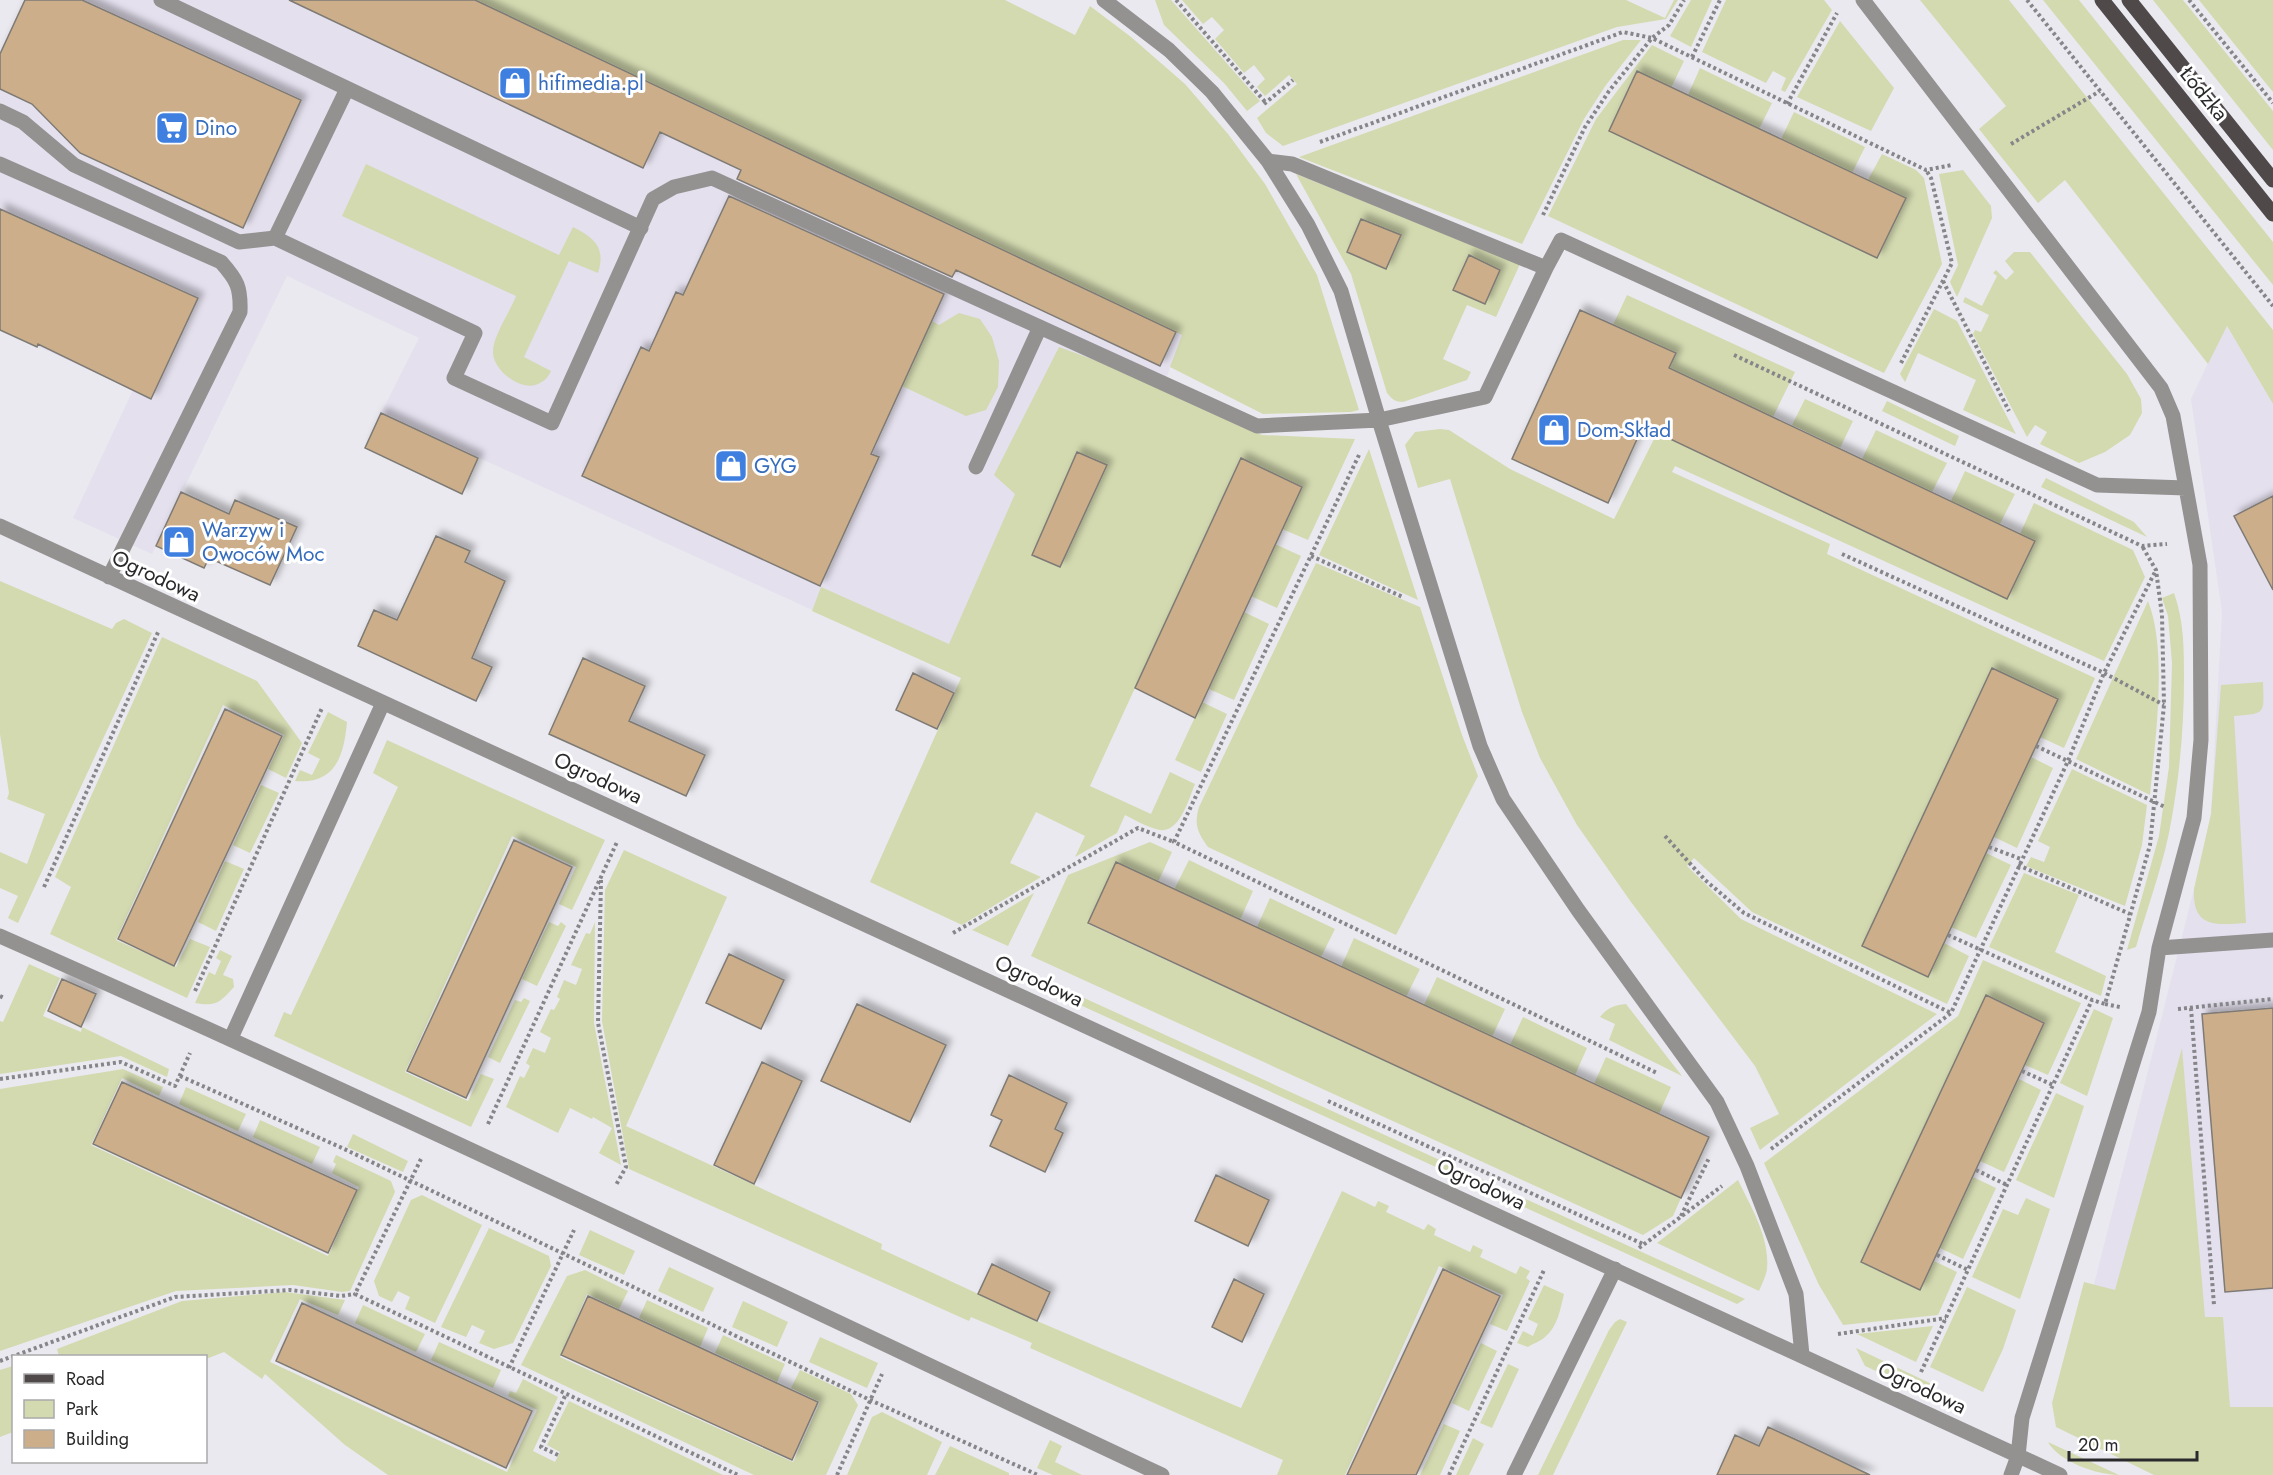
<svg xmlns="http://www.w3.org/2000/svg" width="2273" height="1475" font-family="Jost,sans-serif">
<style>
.built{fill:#e4e0ee}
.green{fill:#d3dab0}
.building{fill:#ccaf8a;stroke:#7e7a75;stroke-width:1.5;filter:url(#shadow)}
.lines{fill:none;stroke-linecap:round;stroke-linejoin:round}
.path{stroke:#868589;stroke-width:4;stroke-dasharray:3 3;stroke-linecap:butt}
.minor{stroke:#949191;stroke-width:15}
.major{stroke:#4f4949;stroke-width:15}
.labels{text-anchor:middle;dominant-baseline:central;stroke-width:6;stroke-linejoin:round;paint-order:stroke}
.shop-label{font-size:21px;fill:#366cbe;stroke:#fff;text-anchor:start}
.street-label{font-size:21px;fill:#2a292b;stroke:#fff}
</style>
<defs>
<filter id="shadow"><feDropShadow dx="5.5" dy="-5.5" stdDeviation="3" flood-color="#0004"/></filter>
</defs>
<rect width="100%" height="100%" fill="#eae9ef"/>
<path class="built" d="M24,0H475L1182,335L1132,473L961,678L381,413L419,338L287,276L152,554L73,518L133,390L0,329V54Z
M2226,325L2273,404V1475L2063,1407L2194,889L2211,814L2222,612L2191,399Z"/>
<path class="green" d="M475,0H1005L1075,35L1090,6L1131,37L1185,84L1228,134L1265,184L1317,275L1359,410L1351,412L1263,414L1170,367L1182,335Z
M1155,0H1171L1260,101L1247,111L1224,83L1164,25Z
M1182,0H1626L1665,18L1674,0H1678L1666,19L1617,27L1283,146L1266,133L1257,118L1297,84L1289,75L1265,96L1257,87L1265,79L1254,65L1244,73L1215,39L1224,30L1212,17L1203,24Z
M1691,0H1712L1691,47L1670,36Z
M1726,0H1824L1832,10L1785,92L1781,90L1786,78L1773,71L1766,83L1702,52Z
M1920,0H2009L2273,330V404L2227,326L2208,364L2065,180L2038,203L1979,129L2006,106Z
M2043,0H2079L2273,242V285Z
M2153,0H2183L2273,111V150Z
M2199,0H2273V92L2264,81Z
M1840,21L1894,88L1871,131L1797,97Z
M1623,40H1641L1606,85L1584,119L1522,244L1299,157Z
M1652,45L1684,61L1671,88L1637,72L1609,131L1877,258L1905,198L1868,180L1882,154L1916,170L1924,178L1942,264L1884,373L1548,216L1596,119Z
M1700,68L1772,103L1759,129L1688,95Z
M1794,112L1865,147L1852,173L1781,139Z
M366,164L559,255L573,227C595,238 606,248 598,273L569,261L524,357L551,371C548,377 545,381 538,384C521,392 494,371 493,353C492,337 510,312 516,296L342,216Z
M1963,170L1991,206L1992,218L1957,297L1950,282L1958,265L1939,174Z
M1296,174L1520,264L1496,317L1467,305L1443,359L1471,372L1467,380L1403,402C1395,402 1392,399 1387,393L1351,274Z
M2014,252H2030L2127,374L2141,399L2142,413L2130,435L2105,452L2079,463L2040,444L2047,432L2035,425L2027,437L1973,334L1975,330L1981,332L1989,315L1963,302L1965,297L1982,306L1997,276L1993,273L1996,270L2006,280L2014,272L2005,261Z
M1627,295L1795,372L1773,417L1669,368L1613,325Z
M1934,309L1957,321L2016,434L1963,410L1976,380L1918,353L1905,382L1900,374Z
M959,313L980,319L992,337L999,361L998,387L986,410L966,416L902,386L932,321L939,325Z
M1059,347L1149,380L1262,435L1355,439L1308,540L1282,529L1301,487L1240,459L1090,786L1151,814L1170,772L1195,784C1189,798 1180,833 1160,830C1149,828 1135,820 1125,815L1117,833L1075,857L1085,836L1036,812L1010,863L1041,877L962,925L870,882L961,678L812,611L821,587L949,644L1015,494L994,475Z
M1805,399L1853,421L1840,448L1792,425Z
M1887,401L1959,436L1955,446L1882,411Z
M1440,429L1449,430L1510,469L1614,519L1657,433L2007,599L2035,541L2020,534L2034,503L2133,550L2145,577L2104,661L1675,466L1672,472L1830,544L1827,554L2095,678L2064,748L2040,737L1992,669L1863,946L1927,977L1944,943L1969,956L1947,1004L1752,912L1694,858L1687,866L1741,919L1937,1014L1760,1150L1750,1128L1779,1114L1755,1066L1631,902L1577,825L1540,758L1522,712L1450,479L1418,488L1405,445L1415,432Z
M1876,430L1947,463L1932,492L1862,459Z
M1369,449L1418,600L1319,555Z
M1965,471L2015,494L2000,524L1951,501Z
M2046,478L2134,522L2147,537L2041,487Z
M1275,544L1301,556L1277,608L1251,596Z
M1316,563L1420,607L1462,735L1478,776L1396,935L1208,847C1197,832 1194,824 1199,807Z
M0,581L112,629L116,623L124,619L152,633L18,923L8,918L18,896L0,888V852L27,864L45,814L7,799L9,793L0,734Z
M2174,593C2184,621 2184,649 2184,679C2184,729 2179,783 2169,833C2161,871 2147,909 2136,947L2127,950L2159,836L2169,767L2172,663L2168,616L2162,598Z
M2148,601C2168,651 2155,742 2150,795L2076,759Z
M1244,612L1269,624L1234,700L1209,689Z
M162,637L257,681L302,743L286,778L268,769L284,735L223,705L116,940L176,967L190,939L210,947L187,998L50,934L71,887L55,877Z
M2263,682C2264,715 2266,713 2234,716L2246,923C2216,925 2192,928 2194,889L2211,814L2221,685Z
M1202,702L1227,714L1201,772L1175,760Z
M328,712L347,722C344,756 335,785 295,781L300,770L312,775L320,759L308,753Z
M387,740L605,840L572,910L559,904L576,867L512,836L405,1072L468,1101L481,1074L494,1079L471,1127L274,1036L284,1012L291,1015L398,787L373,773Z
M2031,757L2053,768L2017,848L1994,837Z
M2072,769L2147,805L2142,845L2125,906L2026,866L2031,857L2044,862L2050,847L2038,841Z
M261,785L279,793L250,853L233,845Z
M1150,842L1172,852L1158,882L1088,924L1681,1198L1673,1216L1643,1235L1031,956L1068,875Z
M624,850L727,897L626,1126L882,1244L881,1249L1037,1321L1241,1408L1342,1191L1375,1207L1378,1201L1389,1206L1386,1212L1424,1230L1428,1224L1436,1229L1434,1235L1470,1252L1473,1245L1483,1250L1480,1257L1516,1274L1520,1266L1530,1271L1526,1278L1530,1281L1507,1331L1490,1324L1503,1295L1439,1266L1345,1475H1277L1283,1460L1030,1348L1032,1343L971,1317L969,1321L629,1169L602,1021L605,890Z
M1986,853L2011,865L1976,938L1951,927Z
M1189,860L1253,891L1240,920L1174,890Z
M225,861L244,869L216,931L198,922Z
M2024,873L2079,895L2055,952L2106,976L2101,996L1989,947Z
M1034,893L1008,946L972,930Z
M1270,898L1335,929L1321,957L1257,927Z
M549,922L558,926L561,922L566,926L537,986L522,979Z
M595,922L594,1023L621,1165L599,1153L612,1128L593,1117L592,1119L570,1108L558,1133L506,1107L520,1076L524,1078L530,1066L526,1063L533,1048L545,1053L551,1038L540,1032L551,1009L554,1010L560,999L557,997L564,980L576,985L582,969L571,965L586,933L590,934Z
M1354,938L1420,969L1406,997L1341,967Z
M220,950L232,956L223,975L233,979L234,987C220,1002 217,1007 195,1003L209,972L215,975L221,961L216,958Z
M1983,960L2081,1003L2048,1075L2025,1065L2044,1023L1986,995L1861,1261L1920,1289L1934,1261L1957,1272L1938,1315L1843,1325L1819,1285L1764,1163L1958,1016Z
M29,964L60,978L43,1016L81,1032L82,1027L169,1069L167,1077L121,1056L0,1074V1021L3,1022Z
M1027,972L1745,1299L1737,1304L1023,979Z
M1437,977L1505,1009L1492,1037L1424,1005Z
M524,998L530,1001L500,1063L488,1057L515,1000L521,1002Z
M1626,1004L1682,1076L1609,1040L1615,1024L1600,1017C1607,1008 1614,1005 1626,1004Z
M2094,1009L2113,1018L2087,1096L2060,1083Z
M1523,1017L1587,1048L1575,1075L1510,1045Z
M2182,1048L2205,1317H2223L2230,1407H2273V1475H2154L2056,1427L2052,1403L2084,1282L2115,1290Z
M1606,1057L1671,1087L1659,1114L1594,1084Z
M123,1069L163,1087L159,1096L122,1078L91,1145L328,1256L359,1187L332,1173L336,1164L333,1162L336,1155L391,1181L395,1192L350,1291L342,1292L293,1285L176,1291L0,1351V1089Z
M2019,1079L2041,1090L2004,1172L1980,1161Z
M186,1087L246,1114L238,1131L179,1104Z
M2056,1093L2084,1106L2054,1198L2016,1180Z
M260,1120L320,1147L312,1164L253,1137Z
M353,1134L408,1161L403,1172L347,1147Z
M1973,1177L1996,1188L1963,1259L1940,1248Z
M1738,1180C1751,1207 1770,1238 1767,1269C1766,1276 1762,1284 1759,1291L1657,1243Z
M422,1195L482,1225L435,1323L405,1309L410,1297L398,1291L392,1302L379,1296L374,1281L411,1200Z
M2026,1198L2050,1209L2020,1299L1972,1277L2003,1209L2018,1215Z
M489,1228L549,1256L551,1266L513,1343L494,1349L479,1343L485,1331L472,1325L466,1337L441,1327Z
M590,1230L635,1251L624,1275L579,1255Z
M669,1267L714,1288L703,1312L658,1291Z
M585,1270L628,1291L619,1309L587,1294L560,1357L793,1462L820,1402L791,1388L800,1370L851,1394L858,1405L826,1475H754L521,1365L567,1276Z
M1544,1285L1564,1294C1560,1310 1558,1326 1545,1337C1540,1342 1533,1343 1528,1347L1517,1343L1523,1331L1533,1336L1538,1324L1528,1319Z
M1967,1287L2016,1310L2003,1349L1983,1392L1930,1367Z
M285,1292L345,1300L338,1315L300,1299L270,1362L507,1472L537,1410L508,1396L510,1391L516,1393L523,1379L558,1397L533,1451L555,1462L560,1452L547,1445L569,1401L723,1475H388L345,1445L265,1374L262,1379L224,1352L206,1359V1356H59L57,1349L182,1301Z
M647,1300L708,1328L700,1347L639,1318Z
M743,1301L788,1322L777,1347L732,1327Z
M363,1305L425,1334L416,1352L355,1323Z
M1620,1319L1627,1322L1553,1475H1538L1609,1330L1615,1322Z
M1933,1326L1916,1362L1857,1334Z
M723,1335L785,1364L777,1382L715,1353Z
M820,1337L878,1363L867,1388L809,1362Z
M439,1342L501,1370L493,1388L431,1360Z
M1481,1343L1497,1351L1469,1411L1452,1403Z
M1856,1348L1936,1386L1933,1397L1865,1366Z
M1508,1364L1519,1369L1492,1428L1480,1423Z
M13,1366V1432L0,1437V1370Z
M882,1412L942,1442L927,1475H847L872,1417Z
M1444,1424L1460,1431L1440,1475H1420Z
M1473,1438L1484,1444L1469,1475H1456Z
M1050,1440L1062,1446L1055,1462L1082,1475H1053L1037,1468Z
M2048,1442L2119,1475C2097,1475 2058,1461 2048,1442Z
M950,1446L1009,1473V1475H935Z"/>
<path class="building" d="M25,0H82L301,100L243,228L80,153L32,104L0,89V54Z
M289,0H475L1176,332L1160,366L956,270L952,277L737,179L741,170L660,132L643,168Z
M1637,71L1906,198L1877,258L1609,131Z
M729,196L944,294L871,454L879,457L820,586L582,476L641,347L649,351L676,292L683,295Z
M0,209L198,298L151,399L38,344L37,347L0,330Z
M1361,219L1401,235L1386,269L1347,252Z
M1469,255L1500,270L1485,304L1453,290Z
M1580,310L1676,353L1669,368L2035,541L2007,599L1643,426L1608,503L1512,459Z
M381,413L478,458L462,494L365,448Z
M1077,452L1107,465L1060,567L1032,555Z
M1241,458L1302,487L1195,718L1135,688Z
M181,492L229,514L235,500L297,527L270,585L209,558L204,568L156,546Z
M2273,496V590L2234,516Z
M436,536L470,551L465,562L505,581L472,658L492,667L476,701L358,646L374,610L397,620Z
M583,658L645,686L629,721L705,755L686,796L549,734Z
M1992,668L2058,699L1928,977L1862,946Z
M913,673L954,693L937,729L896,710Z
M225,709L282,736L174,966L118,939Z
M514,840L572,867L466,1098L407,1071Z
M1116,862L1709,1137L1681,1198L1088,923Z
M729,954L784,980L761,1029L706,1003Z
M62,979L96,994L81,1027L48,1011Z
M1986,995L2044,1023L1920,1290L1861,1262Z
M857,1004L946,1045L910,1122L821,1081Z
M2273,1008V1288L2225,1292L2202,1014Z
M762,1062L802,1081L754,1184L714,1165Z
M1009,1075L1067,1103L1055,1129L1063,1133L1045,1172L990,1146L1002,1120L991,1115Z
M122,1082L357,1190L328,1253L93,1144Z
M1216,1175L1269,1200L1248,1246L1195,1221Z
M992,1264L1050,1292L1037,1321L978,1294Z
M1443,1269L1500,1296L1416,1475H1347Z
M1234,1279L1264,1294L1242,1342L1212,1327Z
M588,1296L818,1402L792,1460L561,1355Z
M302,1303L532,1411L506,1468L276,1361Z
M1768,1427L1801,1442L1870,1475H1717L1735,1435L1759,1446Z"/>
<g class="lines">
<path class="path" d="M1176,0L1266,103
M2027,0L2273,306
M2189,0L2273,103
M1692,57L1720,0
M1264,104L1293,80
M1787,104L1837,13
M1320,142L1623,32L1652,38L1926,170L1952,165
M2011,144L2100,91
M1543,215L1585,127L1609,91L1652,38L1669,25L1684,0
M1943,281L2009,411
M1734,355L2142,546L2167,544
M1901,363L1952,263L1931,178L1926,170
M1359,455L1174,842L1657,1073
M1842,554L2104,673L2164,705
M1311,556L1403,597
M2036,746L2165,807
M1665,836L1705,880L1744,913L1951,1013
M1989,847L2021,859
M2018,865L2130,914
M601,880L598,1023L626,1167L616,1185
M44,887L159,630
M953,933L1138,828L1174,842
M1948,935L2092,1000L2105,1004L2150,845L2164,705L2162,615L2156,570L2142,546
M195,991L322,708
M0,996L4,998
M2105,1004L2120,1007
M2191,1008L2214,1305
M2178,1009L2273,999
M2022,1071L2053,1085
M180,1076L340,1147L870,1400L1038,1475
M0,1079L121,1062L175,1086L190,1053
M1328,1101L1643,1244
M488,1124L617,842
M1771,1149L1951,1013L2068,761L2104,673L2156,570
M421,1159L355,1294L738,1475
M1976,1170L2007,1185
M1681,1216L1709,1158
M1639,1248L1722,1186
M1937,1255L1968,1270
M1838,1334L1946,1318
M0,1361L175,1297L290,1290L341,1296L355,1294
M509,1368L574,1230
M1921,1372L2092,1000
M558,1455L541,1447L566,1394
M837,1475L882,1374
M1449,1475L1544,1270"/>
<path class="minor" d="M161,0L641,228
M1104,0L1169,50L1212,92L1268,161L1308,225L1341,291L1379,420L1480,746L1503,799L1578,910L1717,1102L1747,1166L1796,1294L1802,1355
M1863,0L2161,388L2173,416L2200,565L2201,740L2194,818L2159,948L2149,1012L2022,1418L2018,1456L2011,1475
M347,89L275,238L475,333L454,378L552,423L653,199L674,187L712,178L1257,426L1379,420L1485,397L1546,268L1561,240L2097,485L2186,488
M0,111L23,122L74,165L239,242L275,238
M1268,161L1292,164L1546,268
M0,164L221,262C237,280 241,287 240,312L109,577
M976,467L1040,327
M0,526L2060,1475
M0,936C390,1108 775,1293 1162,1475
M2159,948L2273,940
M231,1038L383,703
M1514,1475L1615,1269"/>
<path class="major" d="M2102,0L2273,214
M2129,0L2273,180"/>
</g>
<defs>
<symbol id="shop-square" viewBox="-11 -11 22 22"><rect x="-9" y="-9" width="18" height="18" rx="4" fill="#3f7fe0" stroke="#fff"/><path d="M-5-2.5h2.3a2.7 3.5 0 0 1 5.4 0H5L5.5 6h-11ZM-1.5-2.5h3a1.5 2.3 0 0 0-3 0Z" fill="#fff"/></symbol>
<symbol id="supermarket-square" viewBox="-11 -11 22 22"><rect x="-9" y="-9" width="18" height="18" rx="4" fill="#3f7fe0" stroke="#fff"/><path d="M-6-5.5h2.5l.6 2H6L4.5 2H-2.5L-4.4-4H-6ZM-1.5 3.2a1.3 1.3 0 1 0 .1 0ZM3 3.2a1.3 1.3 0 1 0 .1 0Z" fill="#fff"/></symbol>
</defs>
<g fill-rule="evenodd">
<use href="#shop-square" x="496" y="64" width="38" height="38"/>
<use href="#supermarket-square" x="153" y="109" width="38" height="38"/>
<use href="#shop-square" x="1535" y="411" width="38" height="38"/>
<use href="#shop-square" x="712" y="447" width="38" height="38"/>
<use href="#shop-square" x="160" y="523" width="38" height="38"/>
</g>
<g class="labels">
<g class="shop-label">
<text x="538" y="83">hifimedia.pl</text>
<text x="195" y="128">Dino</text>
<text x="1577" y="430">Dom-Skład</text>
<text x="754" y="466">GYG</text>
<text x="202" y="530">Warzyw i<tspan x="202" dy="24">Owoców Moc</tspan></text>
</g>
<g class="street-label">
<text transform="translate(2204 94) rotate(51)">Łódzka</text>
<text transform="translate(156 576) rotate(25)">Ogrodowa</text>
<text transform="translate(598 778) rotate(25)">Ogrodowa</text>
<text transform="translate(1039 981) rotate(25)">Ogrodowa</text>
<text transform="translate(1481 1184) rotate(25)">Ogrodowa</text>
<text transform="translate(1922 1388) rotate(25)">Ogrodowa</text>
</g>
</g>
<rect x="12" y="1355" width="195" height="108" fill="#ffffff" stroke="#aaa9aa" stroke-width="1.5"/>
<rect x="24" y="1374" width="30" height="9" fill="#4f4949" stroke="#aaa9aa" stroke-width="1.5"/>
<text x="66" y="1385" font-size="18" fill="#2a292b">Road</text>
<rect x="24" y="1400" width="30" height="18" fill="#d3dab0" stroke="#aaa9aa" stroke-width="1.5"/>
<text x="66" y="1415" font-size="18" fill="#2a292b">Park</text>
<rect x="24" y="1430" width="30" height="18" fill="#ccaf8a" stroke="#aaa9aa" stroke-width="1.5"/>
<text x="66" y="1445" font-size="18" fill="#2a292b">Building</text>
<path d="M2069 1451v9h128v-9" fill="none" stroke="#2a292b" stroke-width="3"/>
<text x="2078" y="1451" font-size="18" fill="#2a292b" stroke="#ffffff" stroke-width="4.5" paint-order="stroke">20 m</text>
</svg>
